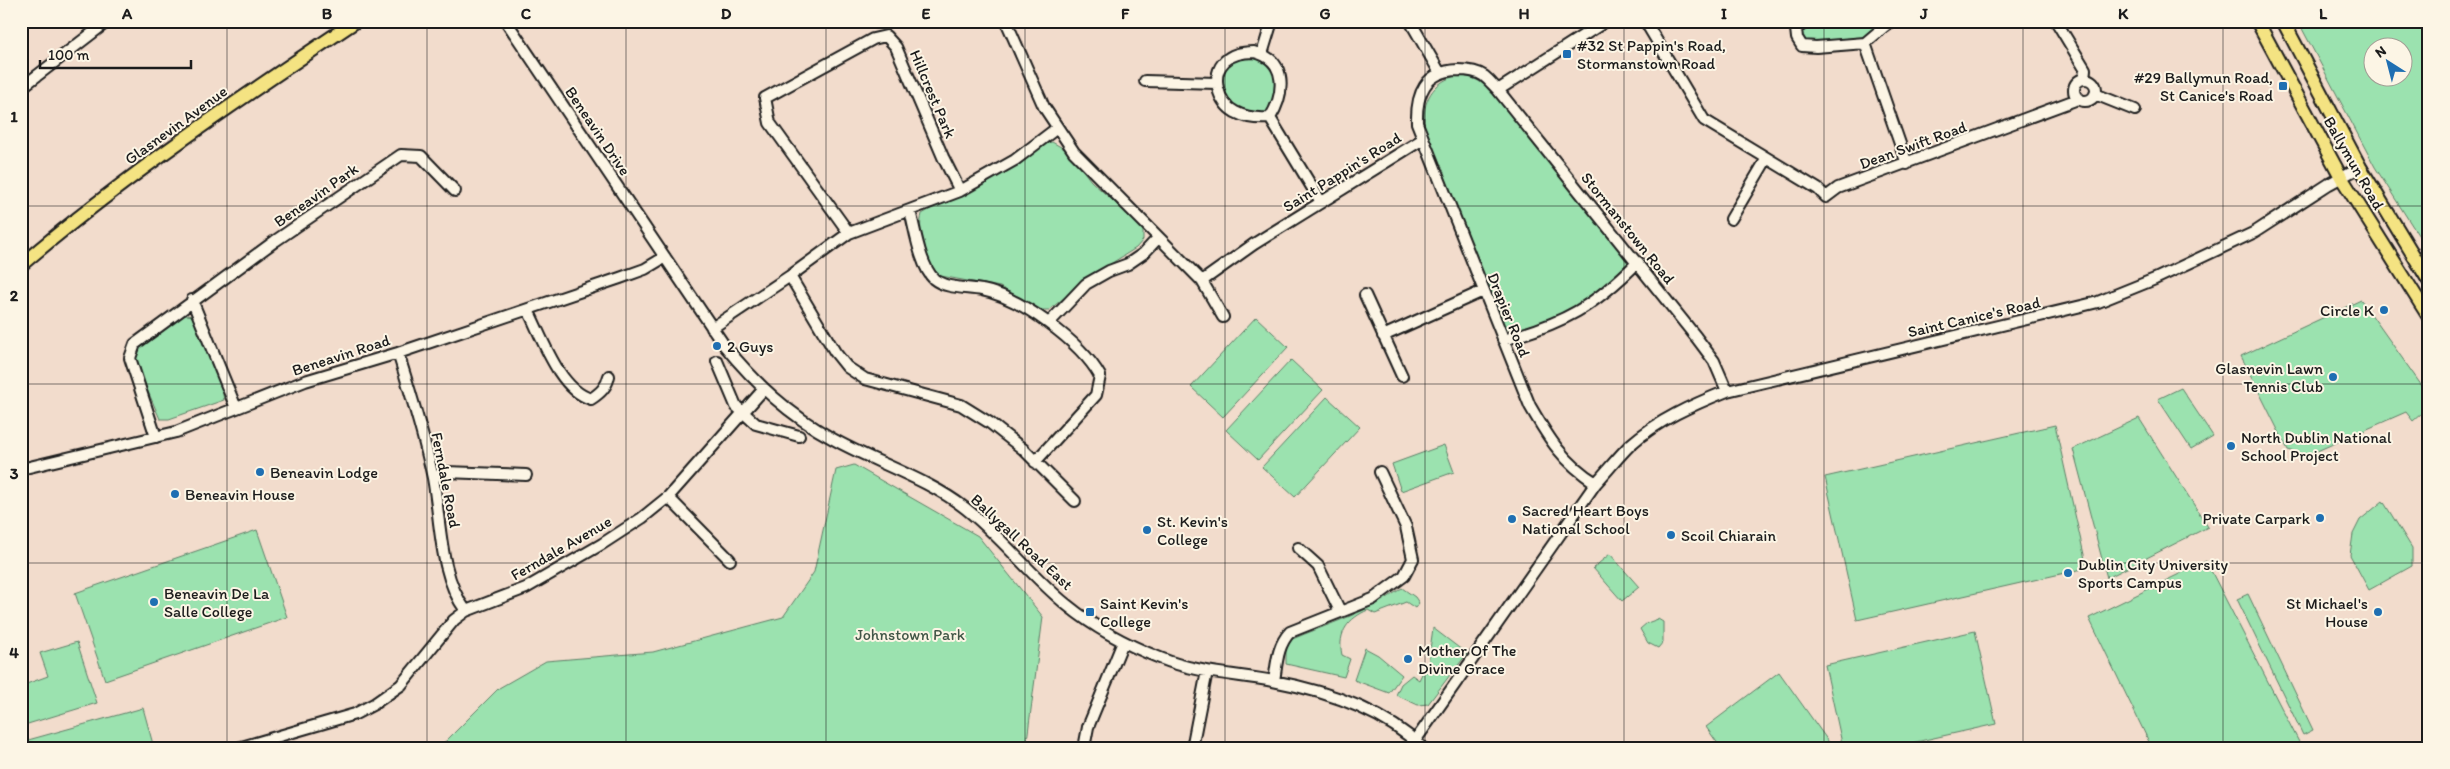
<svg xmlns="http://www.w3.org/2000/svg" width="2450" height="769" font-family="Itim,sans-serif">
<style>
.green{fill:#9be2af;stroke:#5c7f66;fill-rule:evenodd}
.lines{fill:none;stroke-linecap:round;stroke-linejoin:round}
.minor-casing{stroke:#1c1c1c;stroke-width:14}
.major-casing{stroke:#1c1c1c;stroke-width:16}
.minor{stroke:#fcf5e5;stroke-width:10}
.major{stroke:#f4e382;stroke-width:12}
.grid{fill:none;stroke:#1c1c1c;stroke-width:1;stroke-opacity:0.55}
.poi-dot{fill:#1f6fb2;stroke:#fcf5e5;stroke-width:2}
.labels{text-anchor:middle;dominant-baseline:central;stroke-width:4;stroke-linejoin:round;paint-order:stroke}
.poi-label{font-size:16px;fill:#1c1c1c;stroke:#fcf5e5;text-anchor:start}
.street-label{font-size:16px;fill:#1c1c1c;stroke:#fcf5e5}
.park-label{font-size:16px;fill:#425748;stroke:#fcf5e5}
.neatline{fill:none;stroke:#1c1c1c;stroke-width:2}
.grid-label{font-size:16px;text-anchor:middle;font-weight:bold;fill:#1c1c1c}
</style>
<rect width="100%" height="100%" fill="#f2dccc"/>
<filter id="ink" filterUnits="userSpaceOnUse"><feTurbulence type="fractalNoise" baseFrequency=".02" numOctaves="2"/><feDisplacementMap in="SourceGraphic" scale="10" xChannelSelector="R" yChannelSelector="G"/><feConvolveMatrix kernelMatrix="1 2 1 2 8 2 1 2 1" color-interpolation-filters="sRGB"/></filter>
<g filter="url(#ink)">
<path class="green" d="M1802,21H1886L1863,37L1838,42H1802L1796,32Z
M2298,21H2429V252L2375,167ZM2372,48H2402V78H2372Z
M1241,57C1247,57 1255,55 1260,58C1281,69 1282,99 1265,114C1258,113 1248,114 1241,111C1215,98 1215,70 1241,57Z
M1455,76C1470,76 1479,79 1490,90L1629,262V265C1615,278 1601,293 1585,304C1570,314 1520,334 1504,329L1425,131C1421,106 1429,84 1455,76Z
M1052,142L1068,151L1091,181L1143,228V240L1136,248L1091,276L1049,310H1039L1000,287L941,276C926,265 917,232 922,214L1042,144Z
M2361,300L2429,396V407L2413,421L2406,412L2308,455L2288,450L2241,356Z
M186,315L194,316L219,374L224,400L169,419H160L133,357L134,351L177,317Z
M1256,317L1288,347L1223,417L1191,387Z
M1291,360L1323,390L1258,460L1226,430Z
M2181,388L2213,436L2191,449L2158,399Z
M1327,397L1360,427L1295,497L1262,467Z
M2139,418L2208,527L2107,578L2073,449Z
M2055,425L2087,568L1857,620L1825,477Z
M1444,445L1454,472L1401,491L1392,464Z
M854,465L978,536L1043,617L1026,748H434L446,741L499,688L546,661L653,652L783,617L814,572L836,470Z
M2383,501L2412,548V566L2369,590L2350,555L2353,534L2360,520Z
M257,530L287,617L105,680L75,593Z
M1610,554L1639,587L1622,601L1593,568Z
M2206,561L2302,748H2152L2089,618Z
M1402,588L1415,597L1419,603L1415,608L1406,602L1375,614L1368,610C1349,618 1337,632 1342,655L1350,659L1344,677L1286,664V648L1290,640C1328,624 1369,612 1402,588Z
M2248,594L2313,730L2303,735L2237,599Z
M1658,619L1663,622V642L1658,648L1648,643L1640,629L1647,623Z
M1433,628L1467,654L1455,669L1428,664Z
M1975,631L1996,724L1889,748H1843L1825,665Z
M77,642L97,703L21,726V686L48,676L40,653Z
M1365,648L1378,655L1402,675L1389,693L1354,680Z
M1436,671L1450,675L1428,704L1418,705L1396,695L1401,684L1412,675L1419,680L1423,672Z
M1779,672L1833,748H1721L1706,727Z
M143,708L154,748H101L100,746L21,742Z"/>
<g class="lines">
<defs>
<path id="minor" d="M506,21L724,345C757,385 788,414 833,439C874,462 928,479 965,508C1002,537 1031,576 1067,605C1095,628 1127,645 1160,658C1196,673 1235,674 1273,681C1327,691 1383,710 1423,748
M1006,21L1044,107L1074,152L1202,281L1223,317
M1410,21L1440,73
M1645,21L1704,120L1818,189L1826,197L1838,188L2078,99
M1807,21L1796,29L1797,38L1802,46L1816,47L1865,43L1891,21
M2056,21L2085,69L2084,79
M1865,43L1907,164
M1254,52C1289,60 1284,95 1270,118C1257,119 1246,118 1235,112C1218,103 1210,75 1225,61C1233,53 1244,52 1254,52Z
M1262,54L1272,21
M2074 90a11 11 0 1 1 22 0a11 11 0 1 1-22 0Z
M1145,81L1217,83
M21,88L108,21
M1498,90L1606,21
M2095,94L2135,110
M1270,118L1321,202
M910,211C915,229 920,266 934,279C946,289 968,287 982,290C1020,297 1081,342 1100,376L1096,395L1035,462
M1731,219L1767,158
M849,233L770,123L765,98L873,39L886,36L896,47L943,157L960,191
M790,276L835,352L847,367L865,379L961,405L990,423L1023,449L1075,501
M1202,281L1254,244L1423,139
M1365,295L1402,376
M192,300L236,408
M528,310C542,337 559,390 591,399C600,393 607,387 609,376
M1049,323L1086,284L1109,271L1128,264L1144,253L1158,238
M712,328L790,276L849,233L960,191L1015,160L1057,128
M1383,336L1483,291
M1503,340C1565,323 1593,307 1638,262
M398,353C411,394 424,436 433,478C441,521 439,575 466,611
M717,361L736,406L756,424L799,436
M156,437L130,358L135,344L275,241L401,155L421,156L455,191
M21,469L176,432L305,381L398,353L620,278L645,269L665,257
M433,478L446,472L526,475
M1596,483C1563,462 1549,439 1530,406L1417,123C1416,94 1425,71 1458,70C1467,70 1477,71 1484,76C1489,80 1493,85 1498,90L1696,337L1714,361L1727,391
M668,497L730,560
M1298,548L1318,566L1340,611
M1274,681C1277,663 1277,646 1290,632L1373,599L1404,576L1413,559L1406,527L1380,472
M1415,741L1596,483C1607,471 1618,457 1630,445C1658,420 1692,405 1727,391L2098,302L2155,279L2255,232L2329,184L2360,167
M238,748L355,714L374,704L401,685L454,620L466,611L526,588L602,544L642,518L668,497L763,390
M1084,748L1088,727L1123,642
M1192,748L1207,671"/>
<path id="major" d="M2257,21L2341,177L2429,317
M2283,21L2360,167L2429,281
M21,265C126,175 241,98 356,21"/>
</defs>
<use href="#minor" class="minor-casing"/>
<use href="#major" class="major-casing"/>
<use href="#minor" class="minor"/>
<use href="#major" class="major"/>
</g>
</g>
<path class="grid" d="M227,21V748M427,21V748M626,21V748M826,21V748M1025,21V748M1225,21V748M1425,21V748M1624,21V748M1824,21V748M2023,21V748M2223,21V748M21,206H2429M21,384H2429M21,563H2429"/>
<g class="poi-dot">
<rect x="1562" y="49" width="10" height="10" rx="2.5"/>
<rect x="2278" y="81" width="10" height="10" rx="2.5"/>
<circle cx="2384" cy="310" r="5"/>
<circle cx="717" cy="346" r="5"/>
<circle cx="2333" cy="377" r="5"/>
<circle cx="2231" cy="446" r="5"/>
<circle cx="260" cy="472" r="5"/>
<circle cx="175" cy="494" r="5"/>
<circle cx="2320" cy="518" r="5"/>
<circle cx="1512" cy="519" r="5"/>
<circle cx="1147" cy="530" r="5"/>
<circle cx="1671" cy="535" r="5"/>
<circle cx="2068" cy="573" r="5"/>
<circle cx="154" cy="602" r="5"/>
<rect x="1085" y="607" width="10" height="10" rx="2.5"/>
<circle cx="2378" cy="612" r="5"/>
<circle cx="1408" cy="659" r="5"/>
</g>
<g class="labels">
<g class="poi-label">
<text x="1577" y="45">#32 St Pappin's Road,<tspan x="1577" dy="18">Stormanstown Road</tspan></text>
<text x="2273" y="77" text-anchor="end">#29 Ballymun Road,<tspan x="2273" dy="18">St Canice's Road</tspan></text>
<text x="2374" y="310" text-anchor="end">Circle K</text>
<text x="727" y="346">2 Guys</text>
<text x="2323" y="368" text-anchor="end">Glasnevin Lawn<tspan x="2323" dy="18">Tennis Club</tspan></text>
<text x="2241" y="437">North Dublin National<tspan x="2241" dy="18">School Project</tspan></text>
<text x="270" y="472">Beneavin Lodge</text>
<text x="185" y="494">Beneavin House</text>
<text x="1522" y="510">Sacred Heart Boys<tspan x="1522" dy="18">National School</tspan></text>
<text x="2310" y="518" text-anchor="end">Private Carpark</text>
<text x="1157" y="521">St. Kevin's<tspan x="1157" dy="18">College</tspan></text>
<text x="1681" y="535">Scoil Chiarain</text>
<text x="2078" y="564">Dublin City University<tspan x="2078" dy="18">Sports Campus</tspan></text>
<text x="164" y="593">Beneavin De La<tspan x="164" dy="18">Salle College</tspan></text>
<text x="1100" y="603">Saint Kevin's<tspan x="1100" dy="18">College</tspan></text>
<text x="2368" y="603" text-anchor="end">St Michael's<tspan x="2368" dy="18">House</tspan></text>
<text x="1418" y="650">Mother Of The<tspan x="1418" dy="18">Divine Grace</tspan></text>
</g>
<g class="street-label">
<text transform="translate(933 94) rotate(67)">Hillcrest Park</text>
<text transform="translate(176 125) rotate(-36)">Glasnevin Avenue</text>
<text transform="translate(598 131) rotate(56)">Beneavin Drive</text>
<text transform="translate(1913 145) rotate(-20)">Dean Swift Road</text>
<text transform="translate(2354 163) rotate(60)">Ballymun Road</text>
<text transform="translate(1342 172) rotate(-32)">Saint Pappin's Road</text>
<text transform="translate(316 195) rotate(-35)">Beneavin Park</text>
<text transform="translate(1628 228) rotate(51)">Stormanstown Road</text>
<text transform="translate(1509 315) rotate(68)">Drapier Road</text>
<text transform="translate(1974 317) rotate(-13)">Saint Canice's Road</text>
<text transform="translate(341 355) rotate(-18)">Beneavin Road</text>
<text transform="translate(446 480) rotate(79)">Ferndale Road</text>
<text transform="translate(1022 542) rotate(43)">Ballygall Road East</text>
<text transform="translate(561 548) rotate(-30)">Ferndale Avenue</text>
</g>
<g class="park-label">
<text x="910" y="634">Johnstown Park</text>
</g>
</g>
<rect width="2450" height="769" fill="none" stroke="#fcf5e5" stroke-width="55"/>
<g transform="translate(2388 62) rotate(324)"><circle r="24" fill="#fcf5e5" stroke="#a29e95"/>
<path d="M0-4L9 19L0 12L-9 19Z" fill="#1f6fb2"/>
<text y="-8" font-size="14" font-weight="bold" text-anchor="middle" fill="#1c1c1c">N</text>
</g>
<path d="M40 60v8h151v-8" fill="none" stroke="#1c1c1c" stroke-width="2.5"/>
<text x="48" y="60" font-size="15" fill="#1c1c1c" stroke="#fcf5e5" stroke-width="4" paint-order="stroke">100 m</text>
<rect x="28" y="28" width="2394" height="714" class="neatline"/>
<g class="grid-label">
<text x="127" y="19">A</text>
<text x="327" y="19">B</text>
<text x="526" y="19">C</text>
<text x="726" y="19">D</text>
<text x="926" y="19">E</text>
<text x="1125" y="19">F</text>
<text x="1325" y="19">G</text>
<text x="1524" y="19">H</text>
<text x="1724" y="19">I</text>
<text x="1924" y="19">J</text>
<text x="2123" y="19">K</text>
<text x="2323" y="19">L</text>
<text x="14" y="122">1</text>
<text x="14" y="301">2</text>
<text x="14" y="479">3</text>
<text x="14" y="658">4</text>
</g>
</svg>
